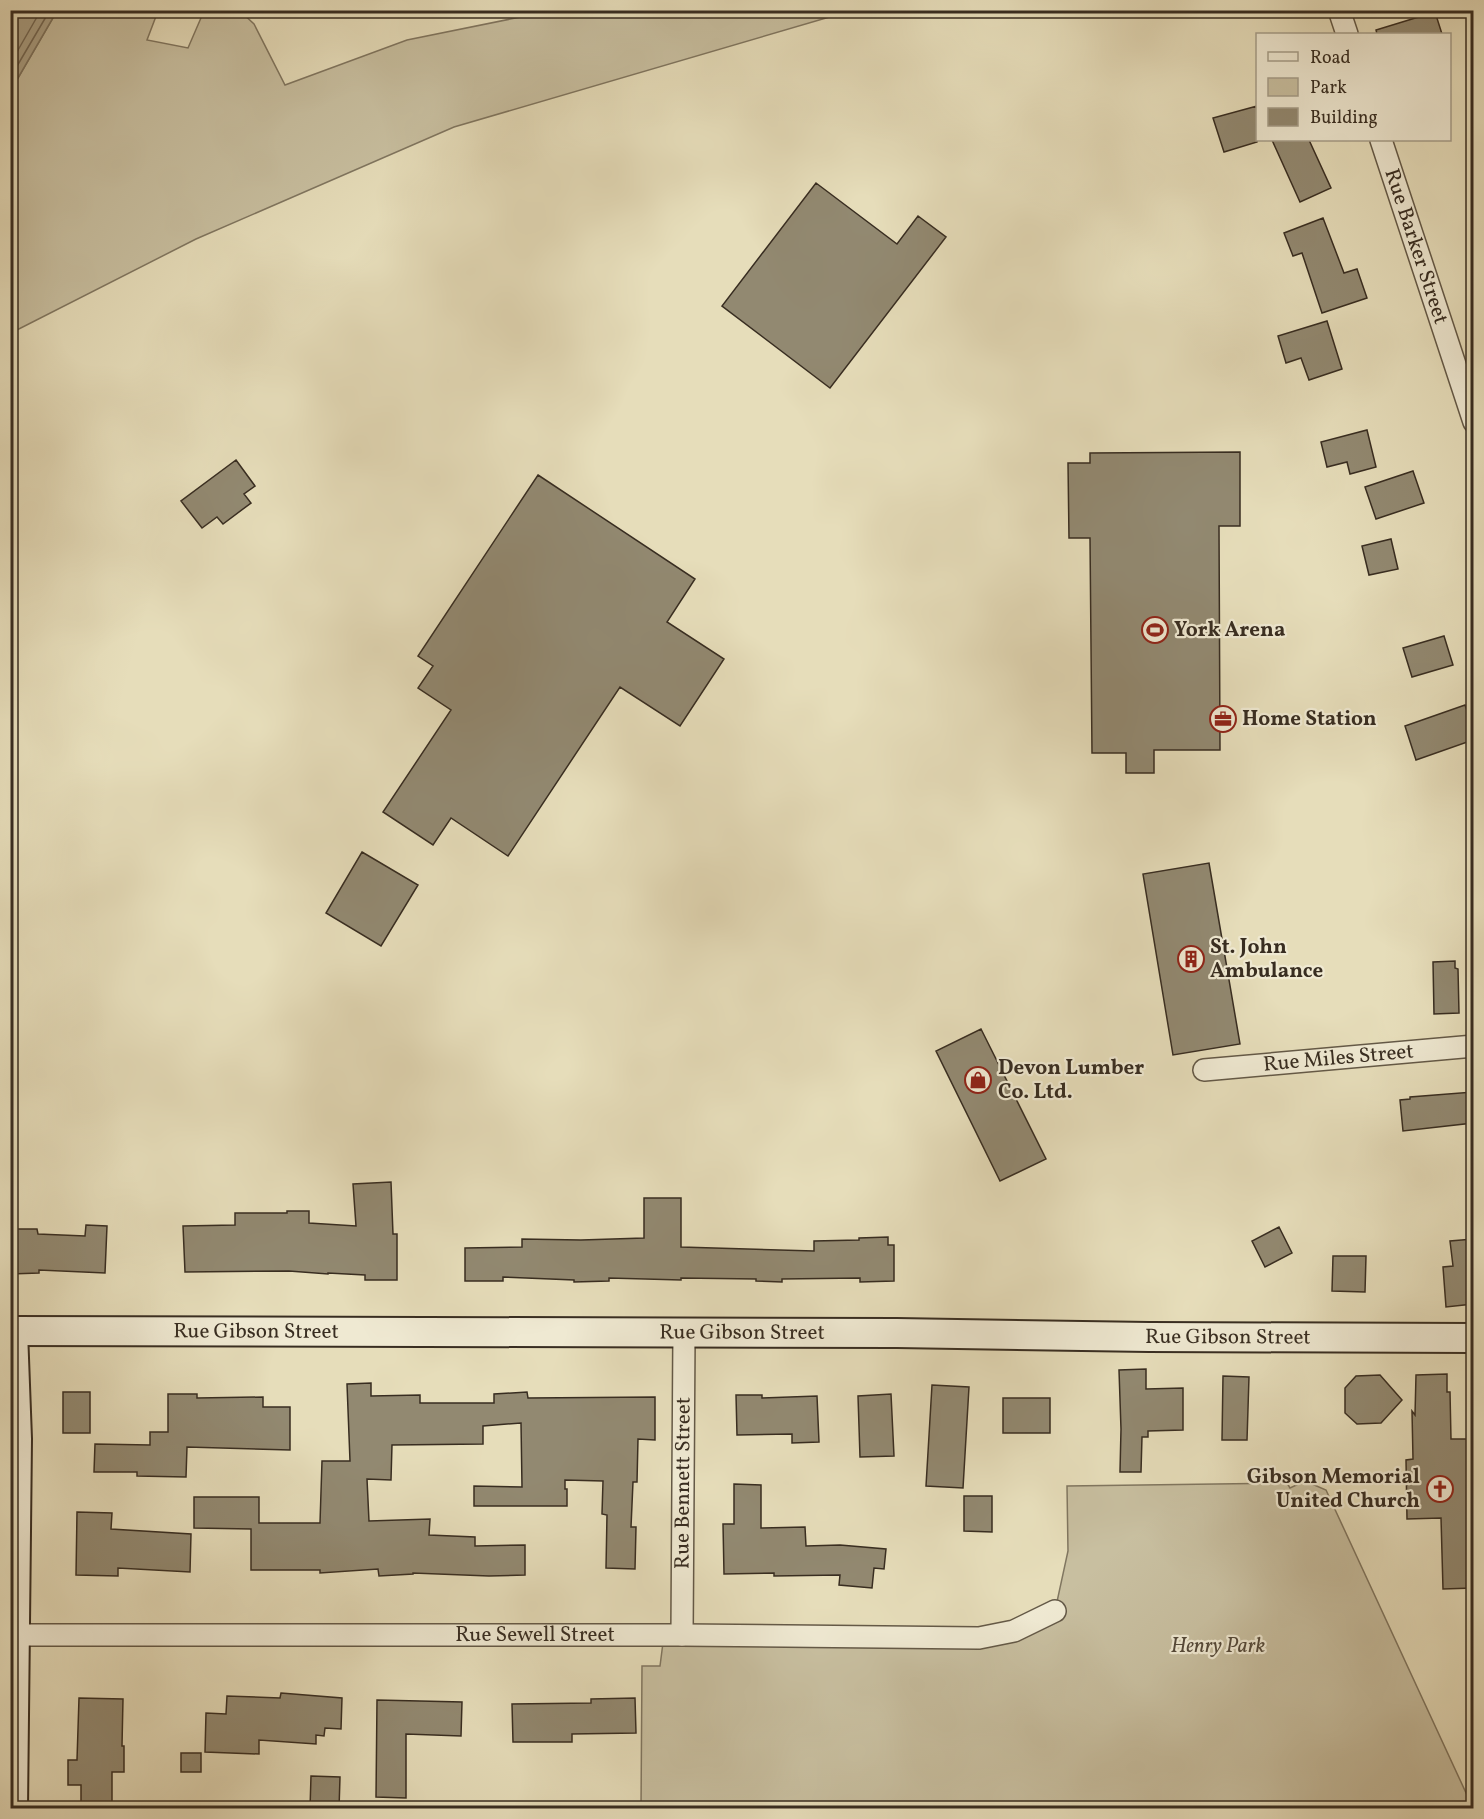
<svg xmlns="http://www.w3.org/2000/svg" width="1484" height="1819" font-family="Vollkorn,serif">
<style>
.green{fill:#c8bfa0;stroke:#807660;stroke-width:1.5}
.water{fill:#aba186;stroke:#7d735e;stroke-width:1.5}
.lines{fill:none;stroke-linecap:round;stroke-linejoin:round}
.shore{stroke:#726754;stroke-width:1.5}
.building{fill:#928971;stroke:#382d21;stroke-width:1.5}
.street-casing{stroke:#645947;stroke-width:24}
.secondary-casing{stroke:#382d21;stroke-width:32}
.street{stroke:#efe9d2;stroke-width:21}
.secondary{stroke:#efe9d2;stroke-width:28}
.labels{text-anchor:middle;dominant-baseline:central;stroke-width:4.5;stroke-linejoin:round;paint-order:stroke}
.street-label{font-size:21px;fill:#382d21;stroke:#efe9d2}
.poi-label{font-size:21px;font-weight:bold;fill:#382d21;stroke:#efe9d2;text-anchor:start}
.park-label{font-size:21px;font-style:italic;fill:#554a3a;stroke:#efe9d2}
</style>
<rect width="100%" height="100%" fill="#e6ddba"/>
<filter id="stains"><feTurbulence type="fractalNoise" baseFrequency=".00333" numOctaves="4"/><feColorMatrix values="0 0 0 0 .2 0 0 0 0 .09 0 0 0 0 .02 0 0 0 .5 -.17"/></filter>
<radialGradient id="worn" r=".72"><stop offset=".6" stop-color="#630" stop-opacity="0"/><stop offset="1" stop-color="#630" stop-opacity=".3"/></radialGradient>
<path class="green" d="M57,11H158L147,40L188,48L204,11H240L254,24L285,85L407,40L550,11H850L454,127L196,239L11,333V90Z
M1305,1481L1326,1490L1473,1808H641L642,1666H660L664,1635L979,1638L1055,1611L1068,1551L1067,1486L1287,1483L1290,1488Z"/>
<path class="water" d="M11,10L57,11L11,90L10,11Z"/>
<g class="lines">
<path class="shore" d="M10,64L41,10
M10,78L50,10"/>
</g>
<path class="building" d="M1435,12L1442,34H1377L1376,30Z
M1257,106V142L1224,152L1213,118Z
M1272,140H1309L1331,188L1300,202Z
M816,183L897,244L918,216L946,237L830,388L722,306Z
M1323,218L1344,273L1357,269L1367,298L1322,313L1302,253L1293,256L1284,233Z
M1327,321L1342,369L1309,380L1301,358L1286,363L1278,336Z
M1367,430L1376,467L1350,474L1347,462L1327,467L1321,442Z
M1240,452V526H1219L1220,750H1154V773H1126V753H1092L1090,538H1069L1068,463H1090V453Z
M236,460L255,486L244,494L251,503L223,524L217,517L202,528L181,501Z
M1413,471L1424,503L1376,519L1365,487Z
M538,475L695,579L667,622L724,659L680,726L620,687L508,856L451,818L433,845L383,812L451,710L418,688L433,666L418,656Z
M1391,539L1398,569L1369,575L1362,546Z
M1444,636L1453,665L1412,677L1403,648Z
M1465,705L1473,729V740L1416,760L1405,726Z
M362,852L418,885L381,946L326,913Z
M1209,863L1240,1044L1173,1055L1143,874Z
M1455,961V968L1458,969L1459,1013L1434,1014L1433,962Z
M981,1029L1046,1159L1000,1181L936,1051Z
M1473,1092V1123L1403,1131L1400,1100L1410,1099V1097Z
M391,1182L393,1234H397V1280H365V1275L328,1273V1274L289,1271L185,1272L183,1226L235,1225V1213H287V1211H309V1223L356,1226L353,1184Z
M644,1198H681V1247L814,1251V1241L859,1240V1238L888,1237V1245H894V1281L860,1282V1278L782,1279V1282L756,1281V1279L681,1278V1280L609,1278V1281L574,1282V1280L503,1277V1281H465V1248L522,1247V1239L581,1240L644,1238Z
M86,1225L107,1226L105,1273L39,1270V1273L10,1274V1229H37L38,1234L85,1236Z
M1279,1227L1292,1253L1265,1267L1252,1241Z
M1473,1239V1304L1446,1307L1443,1267L1453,1266L1450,1241Z
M1333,1256H1366L1365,1292L1332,1291Z
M1146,1369V1389L1183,1388V1430L1148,1431V1437H1142L1141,1472H1120L1121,1429L1119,1370Z
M1447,1374V1392H1450L1451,1439H1473V1588L1443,1589L1441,1518L1407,1519L1406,1460L1413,1459L1412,1411L1415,1415L1416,1375Z
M1380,1375L1402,1400L1381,1423L1357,1424L1345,1413V1388L1356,1376Z
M1223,1376L1249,1377L1247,1440H1222Z
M371,1383V1396L420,1395V1403H494V1394L527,1392L528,1398L655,1397V1440L638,1439L637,1482H633L631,1527H636L635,1569L606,1568L607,1515L602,1514L603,1481L565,1480V1489H567V1506H474V1486L522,1487L521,1423L483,1426V1444L392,1445L391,1480L367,1479L369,1521L430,1519L429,1535L475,1537V1546L525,1545V1575L489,1576L413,1573V1574L379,1576L378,1569L320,1573V1570H251V1529L194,1528V1497H259V1523H320L322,1461H350L347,1384Z
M932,1385L969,1387L963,1488L926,1486Z
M63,1392H90V1433H63Z
M168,1394H197V1398L263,1397V1407H290V1450L187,1447L186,1477L137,1476V1472H94L95,1444L150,1445V1432H168Z
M891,1394L894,1456L860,1457L858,1396Z
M736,1395H762V1398L817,1396L819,1442L792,1443V1434L737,1435Z
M1003,1398H1050V1433H1003Z
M734,1484L761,1485V1528L805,1527L806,1546L840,1545L886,1549L884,1569L874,1568L872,1588L839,1585L840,1575L774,1576V1573L724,1574L723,1524H734Z
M964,1496H992V1532L964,1531Z
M77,1512L112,1513L111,1529L191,1534L190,1572L118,1568V1576L76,1575Z
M281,1693L342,1698L341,1729L325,1728L324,1736L316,1735V1744L259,1740V1754L205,1752L206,1713L226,1714L227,1696L280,1698Z
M79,1698L123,1699L122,1746H124V1772H112V1809L81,1808V1785H68V1760H77Z
M635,1698L636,1733L572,1734V1742H513L512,1704L591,1703V1699Z
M377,1700L462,1702L461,1736L406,1734V1798L376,1797Z
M181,1753H201V1772H181Z
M311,1776L340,1777L339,1809H310Z"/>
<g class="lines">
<defs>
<g id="street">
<path d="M1339,10L1347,34"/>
<path id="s1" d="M1381,140L1474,422"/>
<path id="s2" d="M1204,1070L1474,1046"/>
<path id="s3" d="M10,1635H682L979,1638L1014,1631L1055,1611"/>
<path id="s4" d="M682,1635L684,1333"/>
</g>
<g id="secondary">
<path id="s5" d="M10,1331L897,1333L1149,1337L1474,1338"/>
<path d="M13,1808L17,1439L13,1331"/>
</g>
</defs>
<use href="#street" class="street-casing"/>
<use href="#secondary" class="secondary-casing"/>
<use href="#street" class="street"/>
<use href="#secondary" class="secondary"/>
</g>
<defs>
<symbol id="stadium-ring" viewBox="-11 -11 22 22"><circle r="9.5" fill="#efe9d2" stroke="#8f2418" stroke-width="1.5"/><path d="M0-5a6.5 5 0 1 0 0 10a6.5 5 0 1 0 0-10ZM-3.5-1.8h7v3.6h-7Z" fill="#8f2418"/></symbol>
<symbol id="office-ring" viewBox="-11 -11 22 22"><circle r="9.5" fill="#efe9d2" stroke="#8f2418" stroke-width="1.5"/><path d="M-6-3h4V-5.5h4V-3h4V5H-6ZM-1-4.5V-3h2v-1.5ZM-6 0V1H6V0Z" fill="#8f2418"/></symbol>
<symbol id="building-ring" viewBox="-11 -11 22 22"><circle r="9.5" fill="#efe9d2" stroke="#8f2418" stroke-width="1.5"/><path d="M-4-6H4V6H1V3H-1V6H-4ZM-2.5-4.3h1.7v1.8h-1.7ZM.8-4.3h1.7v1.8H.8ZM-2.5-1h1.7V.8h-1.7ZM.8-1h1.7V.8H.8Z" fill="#8f2418"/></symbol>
<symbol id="shop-ring" viewBox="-11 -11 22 22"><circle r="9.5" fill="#efe9d2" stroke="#8f2418" stroke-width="1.5"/><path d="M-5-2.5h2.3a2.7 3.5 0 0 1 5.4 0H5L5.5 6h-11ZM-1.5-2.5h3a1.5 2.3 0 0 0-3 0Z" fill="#8f2418"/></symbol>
<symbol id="church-ring" viewBox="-11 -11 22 22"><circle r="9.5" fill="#efe9d2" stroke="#8f2418" stroke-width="1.5"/><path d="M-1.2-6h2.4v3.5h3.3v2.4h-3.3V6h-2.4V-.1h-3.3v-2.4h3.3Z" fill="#8f2418"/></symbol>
</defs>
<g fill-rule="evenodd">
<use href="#stadium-ring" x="1140" y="615" width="30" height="30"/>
<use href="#office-ring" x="1208" y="704" width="30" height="30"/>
<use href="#building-ring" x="1176" y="944" width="30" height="30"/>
<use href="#shop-ring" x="963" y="1065" width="30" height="30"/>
<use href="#church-ring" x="1425" y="1474" width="30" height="30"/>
</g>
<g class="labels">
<g class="street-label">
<text stroke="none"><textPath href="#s1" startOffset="112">Rue Barker Street</textPath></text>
<text stroke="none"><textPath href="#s2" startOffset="135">Rue Miles Street</textPath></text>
<text stroke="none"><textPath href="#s5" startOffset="246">Rue Gibson Street</textPath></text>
<text stroke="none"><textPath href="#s5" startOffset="732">Rue Gibson Street</textPath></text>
<text stroke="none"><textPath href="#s5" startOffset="1218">Rue Gibson Street</textPath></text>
<text stroke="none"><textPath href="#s4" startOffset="152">Rue Bennett Street</textPath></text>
<text stroke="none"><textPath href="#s3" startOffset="525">Rue Sewell Street</textPath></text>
</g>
<g class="poi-label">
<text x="1174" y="630">York Arena</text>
<text x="1242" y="719">Home Station</text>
<text x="1210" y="947">St. John<tspan x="1210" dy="24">Ambulance</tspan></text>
<text x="998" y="1068">Devon Lumber<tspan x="998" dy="24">Co. Ltd.</tspan></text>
<text x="1420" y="1477" text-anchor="end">Gibson Memorial<tspan x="1420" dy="24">United Church</tspan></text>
</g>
<g class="park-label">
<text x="1218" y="1646">Henry Park</text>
</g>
</g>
<rect width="1484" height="1819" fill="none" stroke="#e6ddba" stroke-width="36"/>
<rect x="12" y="12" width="1460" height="1795" fill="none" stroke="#382d21" stroke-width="3"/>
<rect x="18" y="18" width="1448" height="1783" fill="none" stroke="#382d21" stroke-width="1.5"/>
<rect x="1256" y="33" width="195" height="108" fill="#efe9d2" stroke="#a69e8b" stroke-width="1.5"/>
<rect x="1268" y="52" width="30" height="9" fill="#efe9d2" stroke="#a69e8b" stroke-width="1.5"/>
<text x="1310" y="63" font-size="18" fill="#382d21">Road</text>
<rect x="1268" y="78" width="30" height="18" fill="#c8bfa0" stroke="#a69e8b" stroke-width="1.5"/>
<text x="1310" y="93" font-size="18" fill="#382d21">Park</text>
<rect x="1268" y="108" width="30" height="18" fill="#928971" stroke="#a69e8b" stroke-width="1.5"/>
<text x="1310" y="123" font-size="18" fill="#382d21">Building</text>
<rect width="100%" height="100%" filter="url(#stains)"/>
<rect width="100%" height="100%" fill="url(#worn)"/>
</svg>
